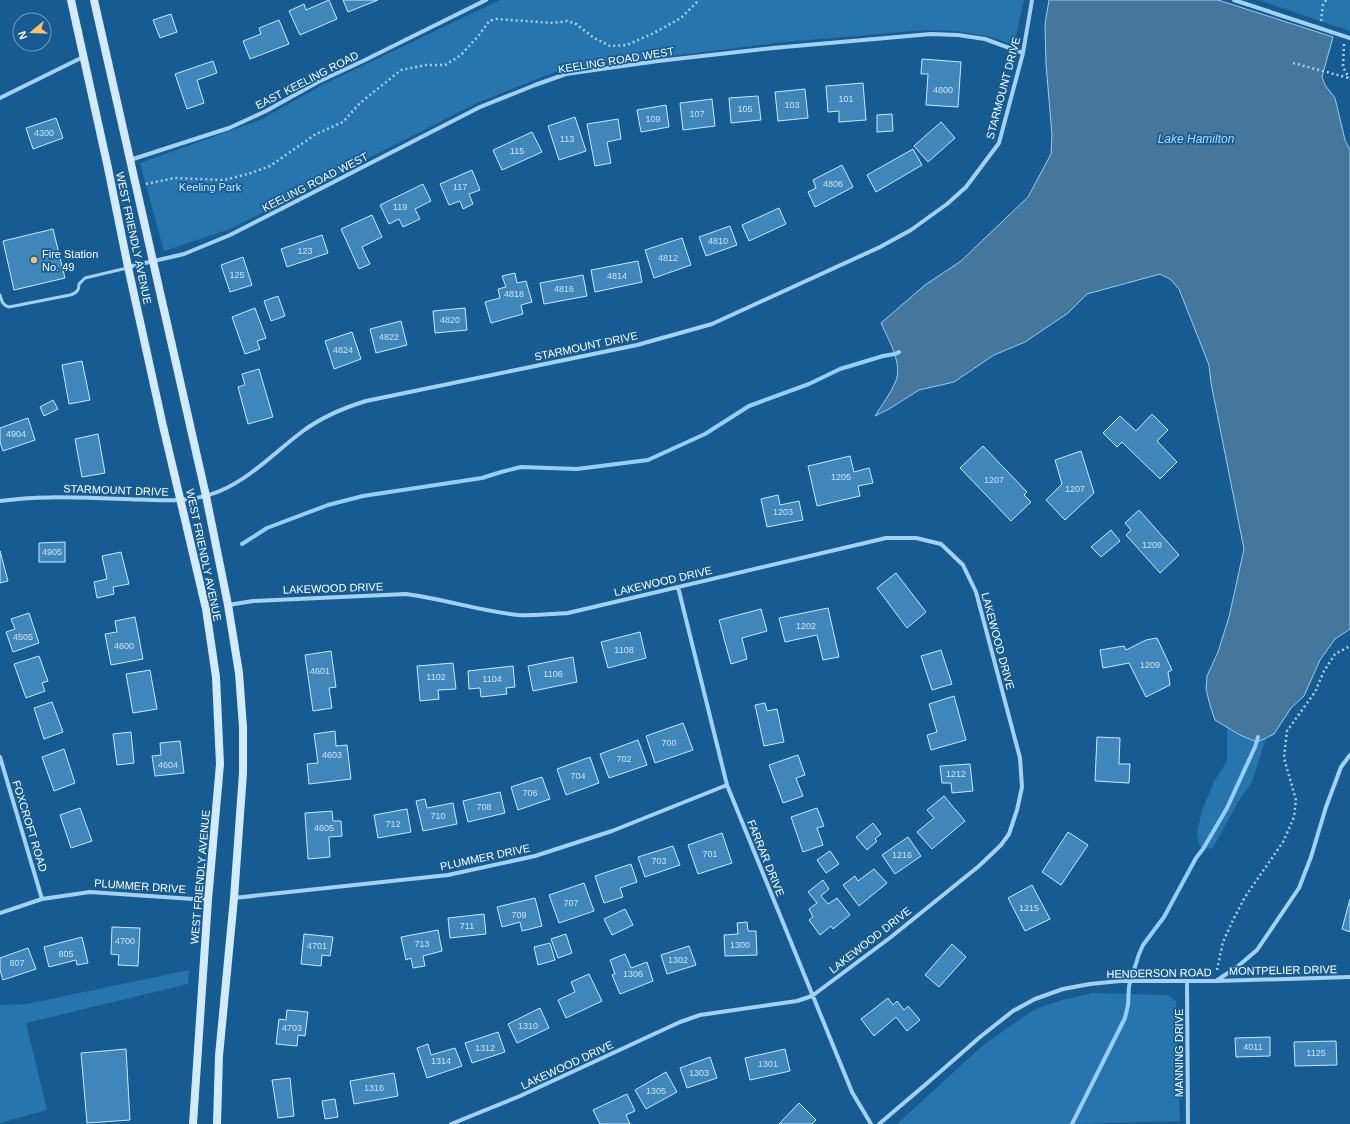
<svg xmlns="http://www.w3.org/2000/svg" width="1350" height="1124" font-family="Helvetica,sans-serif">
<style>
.green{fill:#2675af}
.water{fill:#45779d;stroke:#97cef3}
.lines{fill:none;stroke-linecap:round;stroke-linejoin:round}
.stream{stroke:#97cef3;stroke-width:4}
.building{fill:#3f86ba;stroke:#cce8fc}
.path{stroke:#a5d1f0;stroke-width:2.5;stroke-dasharray:2 3;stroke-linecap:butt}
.lane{stroke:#a5d1f0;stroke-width:3}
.street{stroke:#a5d1f0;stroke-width:4}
.secondary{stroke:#d3eafb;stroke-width:8}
.poi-dot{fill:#ffbf64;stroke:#165c92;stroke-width:1.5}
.labels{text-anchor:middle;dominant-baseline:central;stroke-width:3.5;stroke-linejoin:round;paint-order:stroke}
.number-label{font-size:9px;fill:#cfe1ee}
.street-label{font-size:11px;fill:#fff;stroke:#165c92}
.park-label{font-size:11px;fill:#cce8fc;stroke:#165c92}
.poi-label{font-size:11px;fill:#fff;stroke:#165c92;text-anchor:start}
.water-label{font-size:12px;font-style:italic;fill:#b1daf7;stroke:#165c92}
</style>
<rect width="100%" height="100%" fill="#165c92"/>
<path class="green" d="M500,0H1024L1014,45L988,36L955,31L925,30L775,43L560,70L479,102L230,229L164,251L140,163L260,120L322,85Z
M1258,0H1350V31Z
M1227,727L1240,735L1257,742L1266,738L1252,782L1238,802L1213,848L1203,849L1199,844L1197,833L1202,810L1214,782L1227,761Z
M189,970L188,984L26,1023L47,1110L0,1123V1005L27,1004Z
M1093,993L1168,995L1176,1001L1180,1121L1077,1124H897L980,1048L1010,1026L1035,1009L1062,1000Z"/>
<path class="water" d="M1049,0H1218L1333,37L1322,77L1325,85L1335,98L1345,140L1350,150V629L1335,639L1320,660L1304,696L1291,708L1274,734L1266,738L1257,742L1240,735L1215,720L1210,705L1206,689L1207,676L1218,652L1229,617L1244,549L1211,383L1209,365L1179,289L1170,279L1160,274L1087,294L1068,313L1025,342L994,355L954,382L919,390L889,409L875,416C882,405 890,394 895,383C904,365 888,339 881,323L925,285L961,261L1028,197L1051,154L1052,135L1046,64L1045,24Z"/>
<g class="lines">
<path class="stream" d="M242,544L267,528L328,505L363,496L482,478L501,472L521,467L577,469L648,460L705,434L749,406L809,384L840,369L883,356L895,354L899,352
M1072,1124L1125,1018L1128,1005L1129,986L1139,954L1143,945L1164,917L1196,858L1203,849L1227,808L1255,747L1258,737"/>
</g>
<path class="building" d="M329,0L337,19L300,35L289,11L304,4L306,10Z
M343,0H378L348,12Z
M171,14L177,32L160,38L153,20Z
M279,20L289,44L250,59L243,41L261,34L259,28Z
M922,59L961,62L958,107L926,105L928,74H921Z
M213,61L217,73L197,80L204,103L187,109L175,74Z
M863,83L866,120L839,122V111L828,112L826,86Z
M805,89L808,118L778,121L775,92Z
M758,96L761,120L731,123L729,98Z
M712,99L715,126L683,130L680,103Z
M666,105L669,127L641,132L637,110Z
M892,114L893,131L877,132V115Z
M575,117L586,151L559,160L548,126Z
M56,118L63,138L33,149L26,128Z
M618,119L621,139L607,142L611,163L595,166L587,124Z
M941,122L955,138L928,162L914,146Z
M532,132L542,152L502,170L493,150Z
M913,149L922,165L876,192L867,175Z
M842,165L853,187L815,207L808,192L816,188L813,180Z
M472,170L480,190L469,194L473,204L463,209L460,201L449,205L440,184Z
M423,184L431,201L415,209L420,219L403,227L399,219L389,224L380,205Z
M779,208L786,224L749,241L742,225Z
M372,215L382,237L362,247L370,264L359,269L341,229Z
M730,226L737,245L706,256L699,237Z
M53,229L65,278L14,290L3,241Z
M322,235L328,253L287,267L281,249Z
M682,238L691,265L654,278L645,250Z
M243,257L252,285L230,292L221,265Z
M638,261L642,282L595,292L591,270Z
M515,273L517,283L526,281L532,302L521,305L523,314L491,323L485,302L500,298L498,289L506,287L502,276Z
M583,275L587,296L544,304L540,283Z
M278,296L285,316L271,321L264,301Z
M255,308L266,338L257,341L260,349L245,354L232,317Z
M465,308L467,330L435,333L433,311Z
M401,321L407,345L376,353L370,329Z
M352,332L361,359L334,369L325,341Z
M82,361L90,400L69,404L62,365Z
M259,369L273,417L248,424L238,387L245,385L242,374Z
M53,400L58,409L44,416L40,407Z
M1152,414L1168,430L1157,441L1177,462L1160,479L1122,442L1117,447L1103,433L1120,416L1136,431Z
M28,418L35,440L3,451L0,442V428Z
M98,434L105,473L82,477L75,439Z
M983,446L1027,492L1024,495L1031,502L1011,521L960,468Z
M1081,451L1094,493L1065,520L1046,500L1062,484L1055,460Z
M850,456L854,472L869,468L873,483L858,486L860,496L817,506L808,466Z
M778,495L780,505L799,501L803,520L767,527L761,499Z
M1139,510L1179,555L1160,573L1126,535L1131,530L1125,523Z
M1111,530L1120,541L1101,557L1091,547Z
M65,542V562H39V543Z
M0,551L8,581L0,583Z
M121,552L129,584L113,587L114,594L97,598L94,582L107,579L102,556Z
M896,573L926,612L907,628L877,588Z
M828,608L839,657L823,660L817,635L785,642L779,618Z
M761,609L767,631L742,638L747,659L731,664L719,620Z
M29,613L39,643L13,652L6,632L15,629L11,619Z
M135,617L143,659L111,665L105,634L117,632L115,621Z
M640,632L646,658L608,668L601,642Z
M1157,638L1172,670L1168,672L1170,685L1146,697L1129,663L1103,668L1100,650L1124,646L1126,650L1146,640Z
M941,650L952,684L932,690L921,656Z
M331,651L336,687L329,688L332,708L313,711L305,655Z
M39,656L48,681L42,683L45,691L26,698L14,664Z
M573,657L577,682L533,691L528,666Z
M453,663L456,689L438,690L439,699L420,701L417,666Z
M513,666L515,687L506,688L507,694L481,697L480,688L469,689L468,671Z
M150,670L157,709L133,713L126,674Z
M954,696L966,740L931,750L927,735L937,732L929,704Z
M52,702L63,732L44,739L34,708Z
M765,703L767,711L777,709L784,742L764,746L755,705Z
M683,723L693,750L655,763L646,736Z
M335,731L336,746L347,745L351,779L309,784L307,764L318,763L314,734Z
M131,732L134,763L117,765L113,734Z
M1097,737L1120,738L1119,764H1130L1129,783L1095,781Z
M638,740L647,765L609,778L600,754Z
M180,741L184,773L155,776L152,756L161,755L160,743Z
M64,749L75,783L54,791L42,757Z
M798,755L805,775L796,778L803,796L783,803L769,765Z
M590,757L599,783L566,795L557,769Z
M970,764L973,791L952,793L951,783H942L940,766Z
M542,777L550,799L518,810L511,787Z
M500,792L505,813L468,822L463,801Z
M944,796L965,821L932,849L917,832L934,818L927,810Z
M425,799L427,808L453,803L457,824L423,831L416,801Z
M80,808L92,841L71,848L60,815Z
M817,808L824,826L817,828L823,845L803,852L791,817Z
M407,809L411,832L378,838L374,815Z
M332,811L333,821H341L342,836L329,837L330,857L308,859L305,813Z
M873,823L881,834L875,839L877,841L867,850L856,837Z
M1068,832L1088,845L1061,885L1042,872Z
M722,833L732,863L698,874L688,845Z
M908,837L921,856L895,874L882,855Z
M673,846L680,865L645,877L638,857Z
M830,851L839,864L826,873L817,860Z
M631,864L637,882L620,888L623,897L604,903L595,876Z
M874,869L887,883L859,906L843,885L855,876L858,881Z
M823,880L829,889L821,896L828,904L837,898L850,915L833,929L831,926L820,935L809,920L813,917L809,909L817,903L808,892Z
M584,883L594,911L559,923L549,895Z
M1032,885L1050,919L1025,931L1008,898Z
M535,898L542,926L522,931L520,922L502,927L497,907Z
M1350,899V932L1342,929Z
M625,909L633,925L612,935L604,919Z
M484,914L486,934L450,938L448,918Z
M747,922L748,931H756L757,955L725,956L724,935L738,934L737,923Z
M112,927L140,928L138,966L118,965L119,955L111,954Z
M438,930L442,951L423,956L425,966L413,968L411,958L406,960L401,937Z
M304,934L333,937L330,956L322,955L321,966L301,964Z
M566,934L572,953L558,958L551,939Z
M82,937L88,963L77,965L76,960L49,967L44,947Z
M550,943L555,960L538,965L534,947Z
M952,944L966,957L939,987L925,975Z
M689,946L696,965L667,974L661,955Z
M28,948L36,969L3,980L0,970V958Z
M625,954L631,968L647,962L653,981L620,994L612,975L615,974L610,960Z
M589,974L602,1001L566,1018L558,1000L575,992L571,982Z
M888,998L893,1005L897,1001L904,1010L908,1006L920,1020L907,1031L896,1017L874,1036L861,1019Z
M540,1008L549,1028L517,1043L508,1024Z
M287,1010L308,1012L305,1036L298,1035L297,1046L276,1044L279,1019L286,1020Z
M498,1032L505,1052L472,1063L465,1043Z
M1270,1037V1056L1236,1057L1235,1038Z
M1336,1041L1337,1065L1295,1066L1294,1042Z
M428,1044L431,1055L455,1048L462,1066L427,1078L417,1048Z
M126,1049L130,1120L87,1123L81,1053Z
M785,1049L790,1071L750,1080L745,1058Z
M710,1057L717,1078L687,1088L680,1068Z
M666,1072L677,1092L646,1109L635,1090Z
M394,1073L398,1096L354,1104L350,1081Z
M290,1078L294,1116L278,1118L272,1080Z
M627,1094L635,1111L626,1115L630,1124H600L593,1110Z
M335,1099L338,1117L325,1119L322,1101Z
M799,1103L816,1120L812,1124H779Z"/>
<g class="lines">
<path class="path" d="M1321,21L1323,5L1326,0
M1344,44L1343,67L1349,78
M1293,63L1349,78
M146,184L175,178L224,180L248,174L270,166L316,134L343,122L360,103L401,70L426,65H445L461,55L479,35L489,21L496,19L553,23L567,21L576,24L594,38L610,46L627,45L652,34L681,18L699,0
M1217,970L1223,942L1233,920L1245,897L1283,842L1294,817L1296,800L1284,758L1287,731L1315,692L1324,671L1335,654L1350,646"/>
<path class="lane" d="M0,295C2,301 2,305 9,307L70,295C77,293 79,290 79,284L85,278L127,268"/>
<path class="street" d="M1234,0L1350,38
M0,98L83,57
M130,160L229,128L266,111L318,82L363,61L486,0
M128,267L184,254L230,235L480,107L535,85L566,74L658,61L773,48L931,34L958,35L985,39L1023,53
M0,501C41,495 83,498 124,499C157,500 189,504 220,491C251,478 276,451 303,431C322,417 343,408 366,401L637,345L712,324L880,247L911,230L947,204L966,187L999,143L1023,53L1032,0
M678,587L727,785L852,1092L871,1124
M228,605L253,601L406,594C444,599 480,611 518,615C535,616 552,614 568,613L886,538H916L941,544L963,565L976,592L1020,758L1022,787L1017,810L1009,834L1001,845L979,866L891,937L812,996L797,1001L700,1015L680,1022L520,1096L451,1124
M0,757L42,899
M234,898L448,875L535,856L612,831L727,785
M0,913L42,899L90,892L208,900
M1187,981L1188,1124
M1216,981L1350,977
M879,1124L925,1085L980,1037L1013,1011L1035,999L1063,989L1090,984L1120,981H1216L1237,967L1257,950L1299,888L1311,857L1326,807L1341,767L1350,755"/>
<path class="secondary" d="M71,0L108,168L128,267L163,426L206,609L216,677L220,764L208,900L193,1124
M94,0L206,496L228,605L239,673L243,727V773L234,898L219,1056L217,1124"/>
</g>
<circle class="poi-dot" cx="34" cy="260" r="4"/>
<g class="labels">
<g class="number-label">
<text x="943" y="90">4800</text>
<text x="846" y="99">101</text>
<text x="792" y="105">103</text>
<text x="745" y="109">105</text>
<text x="697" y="114">107</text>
<text x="653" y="119">109</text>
<text x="44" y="133">4300</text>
<text x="567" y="139">113</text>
<text x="517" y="151">115</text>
<text x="833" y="184">4806</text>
<text x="460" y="187">117</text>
<text x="400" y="207">119</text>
<text x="718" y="241">4810</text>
<text x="305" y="251">123</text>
<text x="668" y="258">4812</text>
<text x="237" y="275">125</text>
<text x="617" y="276">4814</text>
<text x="564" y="289">4816</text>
<text x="514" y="294">4818</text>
<text x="450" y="320">4820</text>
<text x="389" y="337">4822</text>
<text x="343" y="350">4824</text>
<text x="16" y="434">4904</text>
<text x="841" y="477">1205</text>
<text x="994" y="480">1207</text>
<text x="1075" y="489">1207</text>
<text x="783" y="512">1203</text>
<text x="1152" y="545">1209</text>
<text x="52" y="552">4905</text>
<text x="806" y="626">1202</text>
<text x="23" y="637">4505</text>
<text x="124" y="646">4600</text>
<text x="624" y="650">1108</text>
<text x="1150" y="665">1209</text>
<text x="320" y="671">4601</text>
<text x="553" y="674">1106</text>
<text x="436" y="677">1102</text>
<text x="492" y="679">1104</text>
<text x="669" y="743">700</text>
<text x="332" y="755">4603</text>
<text x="624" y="759">702</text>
<text x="168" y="765">4604</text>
<text x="956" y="774">1212</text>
<text x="578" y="776">704</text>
<text x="530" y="793">706</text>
<text x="484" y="807">708</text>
<text x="438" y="816">710</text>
<text x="393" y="824">712</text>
<text x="324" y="828">4605</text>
<text x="710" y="854">701</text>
<text x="902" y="855">1216</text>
<text x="659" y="861">703</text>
<text x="571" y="903">707</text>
<text x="1029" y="908">1215</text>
<text x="519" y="915">709</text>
<text x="467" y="926">711</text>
<text x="125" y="941">4700</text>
<text x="422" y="944">713</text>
<text x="740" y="945">1300</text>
<text x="317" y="946">4701</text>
<text x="66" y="954">805</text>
<text x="678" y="960">1302</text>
<text x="17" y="963">807</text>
<text x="633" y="974">1306</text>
<text x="528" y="1026">1310</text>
<text x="292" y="1028">4703</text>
<text x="1253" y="1047">4011</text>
<text x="485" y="1048">1312</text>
<text x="1316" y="1053">1125</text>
<text x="441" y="1061">1314</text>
<text x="768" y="1064">1301</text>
<text x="699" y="1073">1303</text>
<text x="374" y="1088">1316</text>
<text x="656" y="1091">1305</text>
</g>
<g class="street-label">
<text transform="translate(616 60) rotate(-9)">KEELING ROAD WEST</text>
<text transform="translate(307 80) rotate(-27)">EAST KEELING ROAD</text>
<text transform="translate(1003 88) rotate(-75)">STARMOUNT DRIVE</text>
<text transform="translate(315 182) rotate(-27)">KEELING ROAD WEST</text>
<text transform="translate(134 238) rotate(78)">WEST FRIENDLY AVENUE</text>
<text transform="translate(586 346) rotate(-12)">STARMOUNT DRIVE</text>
<text transform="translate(116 490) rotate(2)">STARMOUNT DRIVE</text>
<text transform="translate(204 555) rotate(78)">WEST FRIENDLY AVENUE</text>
<text transform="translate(663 581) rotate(-13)">LAKEWOOD DRIVE</text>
<text transform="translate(333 588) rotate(-2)">LAKEWOOD DRIVE</text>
<text transform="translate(998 641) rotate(75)">LAKEWOOD DRIVE</text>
<text transform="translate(30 826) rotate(73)">FOXCROFT ROAD</text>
<text transform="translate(485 857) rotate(-12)">PLUMMER DRIVE</text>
<text transform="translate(766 858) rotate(68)">FARRAR DRIVE</text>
<text transform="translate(200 877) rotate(-85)">WEST FRIENDLY AVENUE</text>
<text transform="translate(140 886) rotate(4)">PLUMMER DRIVE</text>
<text transform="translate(870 940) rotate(-38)">LAKEWOOD DRIVE</text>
<text transform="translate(1283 970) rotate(-1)">MONTPELIER DRIVE</text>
<text transform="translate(1159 973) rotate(-1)">HENDERSON ROAD</text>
<text transform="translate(1179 1053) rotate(-90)">MANNING DRIVE</text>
<text transform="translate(567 1065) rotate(-25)">LAKEWOOD DRIVE</text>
</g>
<g class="park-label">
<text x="210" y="187">Keeling Park</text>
</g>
<g class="poi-label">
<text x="42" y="254">Fire Station<tspan x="42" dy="13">No. 49</tspan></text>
</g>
<g class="water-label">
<text x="1196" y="139">Lake Hamilton</text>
</g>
</g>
<g transform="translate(32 32) rotate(251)"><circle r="19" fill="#165c92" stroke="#739dbe"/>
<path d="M0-3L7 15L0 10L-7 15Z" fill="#ffbf64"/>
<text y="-6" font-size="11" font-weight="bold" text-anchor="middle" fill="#ffffff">N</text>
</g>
</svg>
